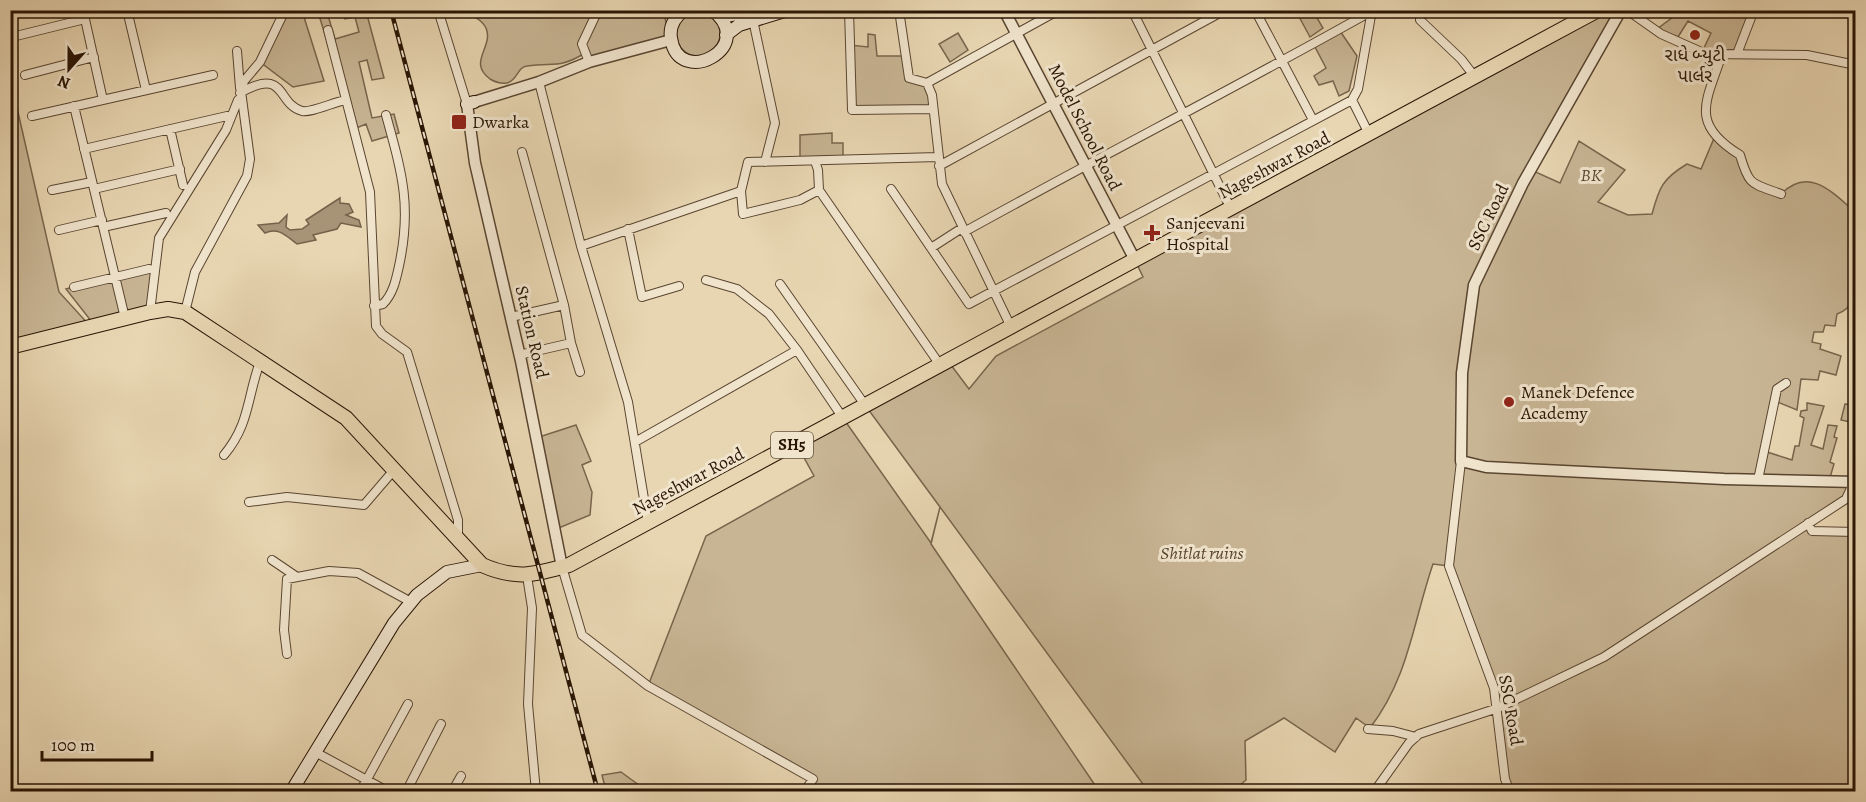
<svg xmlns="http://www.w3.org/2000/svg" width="1866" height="802" font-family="Alegreya,'Noto Sans Gujarati',serif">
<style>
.green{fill:#c8b594;stroke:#78654c;stroke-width:1.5;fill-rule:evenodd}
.water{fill:#a79477;stroke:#756149;stroke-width:1.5}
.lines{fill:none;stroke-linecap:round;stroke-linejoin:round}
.minor-casing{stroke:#594530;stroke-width:10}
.tertiary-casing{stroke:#594530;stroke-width:13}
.secondary-casing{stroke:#291504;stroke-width:14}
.primary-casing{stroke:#291504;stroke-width:16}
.minor{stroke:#f0e4cd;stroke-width:8}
.tertiary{stroke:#f0e4cd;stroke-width:10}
.secondary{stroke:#f0e4cd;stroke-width:12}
.primary{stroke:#e8d6b2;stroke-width:14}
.rail-casing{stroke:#291504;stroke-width:4.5}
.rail{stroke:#f0e4cd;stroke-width:2;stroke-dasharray:7;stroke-linecap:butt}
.poi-dot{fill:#8f2418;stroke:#f0e4cd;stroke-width:2}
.labels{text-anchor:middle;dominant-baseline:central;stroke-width:6;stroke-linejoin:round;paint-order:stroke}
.shield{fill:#f0e4cd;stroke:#655340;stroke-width:1.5}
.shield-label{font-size:16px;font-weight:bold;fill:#291504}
.poi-label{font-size:18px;fill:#291504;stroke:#f0e4cd;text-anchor:start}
.street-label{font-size:18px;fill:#291504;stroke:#f0e4cd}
.park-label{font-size:18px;font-style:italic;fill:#59452f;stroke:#f0e4cd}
</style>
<rect width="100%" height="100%" fill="#e8d6b2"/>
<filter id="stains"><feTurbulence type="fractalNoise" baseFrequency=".00333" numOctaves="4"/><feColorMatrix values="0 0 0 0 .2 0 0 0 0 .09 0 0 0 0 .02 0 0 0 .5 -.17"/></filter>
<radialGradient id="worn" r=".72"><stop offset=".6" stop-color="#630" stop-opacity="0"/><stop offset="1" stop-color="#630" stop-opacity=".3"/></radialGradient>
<path class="green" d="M285,11H332L327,12L335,39L359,32L355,17L345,19L342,11H366L384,78L372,80L367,60L359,62L372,118L394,114L399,133L372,141L366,124L354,129L318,12L304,17L324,81L293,87L260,62Z
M455,11H663L671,40L589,62L585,53C559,69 554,62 527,66C517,67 518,80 507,83C501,84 495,82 490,79C467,62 494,47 486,28C480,16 466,14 455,11Z
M1304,11H1313L1323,28L1310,37L1297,13Z
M1598,11H1621L1531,170L1560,183L1579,141L1625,170L1598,202L1628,215L1652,214C1659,188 1662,179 1687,164L1701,169L1715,136L1740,155L1743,173L1781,194C1809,166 1832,192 1855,212V267L1849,268L1851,274L1855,275C1855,292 1856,307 1837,314L1835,326L1825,325L1823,332H1814L1812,342L1821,344L1820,349L1841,356L1836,375L1820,371L1818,380L1801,379L1797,410L1775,401L1767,452L1792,460L1795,446H1799L1804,418L1800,416L1801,411L1807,410V403L1824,406L1811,445L1823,449L1828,425L1837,426L1834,437L1837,438L1830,462L1834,464L1829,481L1854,482L1846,499L1808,523L1812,531L1855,532V787L1837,792L1510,791L1498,708L1449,566L1433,564C1413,622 1409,677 1370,728L1356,718L1335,752L1284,718L1245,741L1246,780L1233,791H1148L940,507L931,544L1099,791H803L813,779L648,686L706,536L814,476L796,443L843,418L931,543L940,507L865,405L948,361L969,389L996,356L1143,277L1135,260ZM1463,357L1461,447L1457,374Z
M1666,11H1733L1748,19L1737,50H1703L1711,33L1688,21L1678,37L1657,29L1673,17Z
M676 34a22 22 0 1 1 44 0a22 22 0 1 1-44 0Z
M1340,31L1357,56L1349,91L1339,96L1333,81L1319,85L1314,76L1326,68L1314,45Z
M958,33L968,50L950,62L939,44Z
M868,34L875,35L877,56H906L909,78L927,83L933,109L852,110L850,45L868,47Z
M10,77L59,292L91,327L10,347Z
M832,133V143H843V161L800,162V135Z
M153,267L150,312L95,326L66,289Z
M1845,404L1855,405V423L1841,420Z
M576,425L591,461L582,465L592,492L590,515L554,530L536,438Z
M621,772L647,791H606L602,775Z"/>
<path class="water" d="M340,198V203L349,204L353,212L346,215L359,220L361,227L341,223L337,229L313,235L316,240L297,244C286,236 279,227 265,233L258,225L279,223L287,215L286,227L290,230L302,229L309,224L306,220Z"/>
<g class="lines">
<defs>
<path id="minor" d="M83,10L103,100
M127,10L146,90
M438,10L467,104
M849,10L852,110L933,109
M899,10L909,78L927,83L932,95L942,184L1011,327
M1132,10L1231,209
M1255,10L1313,120
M1420,10V20L1461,59L1475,77
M1627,10L1661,34L1706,54L1807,55L1856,65
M753,20L775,123L765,162
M328,30L370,192L376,326L382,334L407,352L458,520V538
M16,36L85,19
M237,51L240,88
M1722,54C1707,101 1688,123 1740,155C1749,186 1751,183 1781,194
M1737,54L1754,10
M589,62L582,44L598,10
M25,75L94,57
M539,82L581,246L741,191
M927,83L1059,10
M240,93C287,66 276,104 302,111C311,113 334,102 346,100
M1352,100L1369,134
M74,106L125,318
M32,116L213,75
M170,129L183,185
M84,149L227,116
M522,152L564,305
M815,161L818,170L819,190L800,200L743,214L741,191L748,162L938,157
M939,166L1225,10
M94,189L180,169
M891,189L969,304L1352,100L1358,89L1372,10
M52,190L92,182
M819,190L940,365
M103,227L166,213
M628,229L642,297L679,286
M59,230L102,220
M964,232C1099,157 1237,87 1372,11
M581,246L628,402L648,523
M931,248L962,228
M706,280L737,289L769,314L797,350
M780,284L865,405
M74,287L149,269
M374,306L383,304C393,294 396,280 399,266C412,206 402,173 386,115
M150,312L159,238L226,130L238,100
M185,312L195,272L247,176L250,159L241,91L244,81L260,62L285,10
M511,317L564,305L571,343L519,355
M571,343L580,372
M635,442L797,350L843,418
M224,455C250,424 247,397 260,362
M1461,461L1449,566L1494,688L1505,779L1510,792
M1758,480L1777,389L1786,383
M249,502L287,497L364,505L394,470
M1808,523L1812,531L1856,532
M272,560L297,577
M562,567L582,635L648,686L813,779L804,792
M527,576L532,608L528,704L536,792
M287,654L284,630L287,579L329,571L358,573L411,602
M1368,729L1393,731L1416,737
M315,752L389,792
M360,792L408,704
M406,792L441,724
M452,792L461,776
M1374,792L1409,743L1419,734L1498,708L1604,657L1846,499L1854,482"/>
<path id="tertiary" d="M1004,10L1135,260
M1621,10L1523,183L1474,285L1462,373L1461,461L1486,467L1724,479L1856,482
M474,102L539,82L589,62L671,40
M467,104L475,163L521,361L562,567"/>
<path id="secondary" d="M684,10C675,17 669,26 671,38C678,90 760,46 712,10
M721,17L756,10
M726,35L739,25L788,10
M467,104L474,102
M291,792L394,623L417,595L447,572L482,565"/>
<path id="primary" d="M10,347L150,312L168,309L185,312L346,418L482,565C516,580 534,575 569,565L1598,10"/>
</defs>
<use href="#minor" class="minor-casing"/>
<use href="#tertiary" class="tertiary-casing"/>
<use href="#secondary" class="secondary-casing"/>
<use href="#primary" class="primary-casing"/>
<use href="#minor" class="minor"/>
<use href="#tertiary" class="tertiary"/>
<use href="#secondary" class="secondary"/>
<use href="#primary" class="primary"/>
<defs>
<path id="rail" d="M391,10L598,792"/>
</defs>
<use href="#rail" class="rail-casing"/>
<use href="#rail" class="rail"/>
</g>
<g class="poi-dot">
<circle cx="1695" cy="35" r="6"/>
<rect x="451" y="114" width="16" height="16" rx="3"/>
<path d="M1149 224h6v6h6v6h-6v6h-6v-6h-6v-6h6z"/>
<circle cx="1509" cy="402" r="6"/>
</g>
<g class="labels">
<rect class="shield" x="771" y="432" width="42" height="26" rx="4.5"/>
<g class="shield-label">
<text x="792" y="445">SH5</text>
</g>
<g class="poi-label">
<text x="1695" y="55" text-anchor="middle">રાધે બ્યુટી<tspan x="1695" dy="21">પાર્લર</tspan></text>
<text x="472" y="122">Dwarka</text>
<text x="1166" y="223">Sanjeevani<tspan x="1166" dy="21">Hospital</tspan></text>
<text x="1521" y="392">Manek Defence<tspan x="1521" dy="21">Academy</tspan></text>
</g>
<g class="street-label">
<text transform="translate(1085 127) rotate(63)">Model School Road</text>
<text transform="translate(1274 165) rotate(-28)">Nageshwar Road</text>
<text transform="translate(1488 217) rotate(-64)">SSC Road</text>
<text transform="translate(532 332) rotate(77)">Station Road</text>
<text transform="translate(688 481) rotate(-28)">Nageshwar Road</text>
<text transform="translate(1511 710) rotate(80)">SSC Road</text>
</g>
<g class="park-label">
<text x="1591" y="175">BK</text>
<text x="1202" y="553">Shitlat ruins</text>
</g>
</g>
<rect width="1866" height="802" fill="none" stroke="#e8d6b2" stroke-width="36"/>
<rect x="12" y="12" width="1842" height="778" fill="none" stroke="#291504" stroke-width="3"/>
<rect x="18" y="18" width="1830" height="766" fill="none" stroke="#291504" stroke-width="1.5"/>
<g transform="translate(69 69) rotate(201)" stroke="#f0e4cd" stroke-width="4.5" paint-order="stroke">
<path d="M0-4.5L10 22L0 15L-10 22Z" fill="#291504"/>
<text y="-9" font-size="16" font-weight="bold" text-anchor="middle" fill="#291504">N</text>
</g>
<path d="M42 751v9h110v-9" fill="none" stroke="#291504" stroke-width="3"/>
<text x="51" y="751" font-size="18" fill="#291504" stroke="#f0e4cd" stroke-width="4.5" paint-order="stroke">100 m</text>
<rect width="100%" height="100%" filter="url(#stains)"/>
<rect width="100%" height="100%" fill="url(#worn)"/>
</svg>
